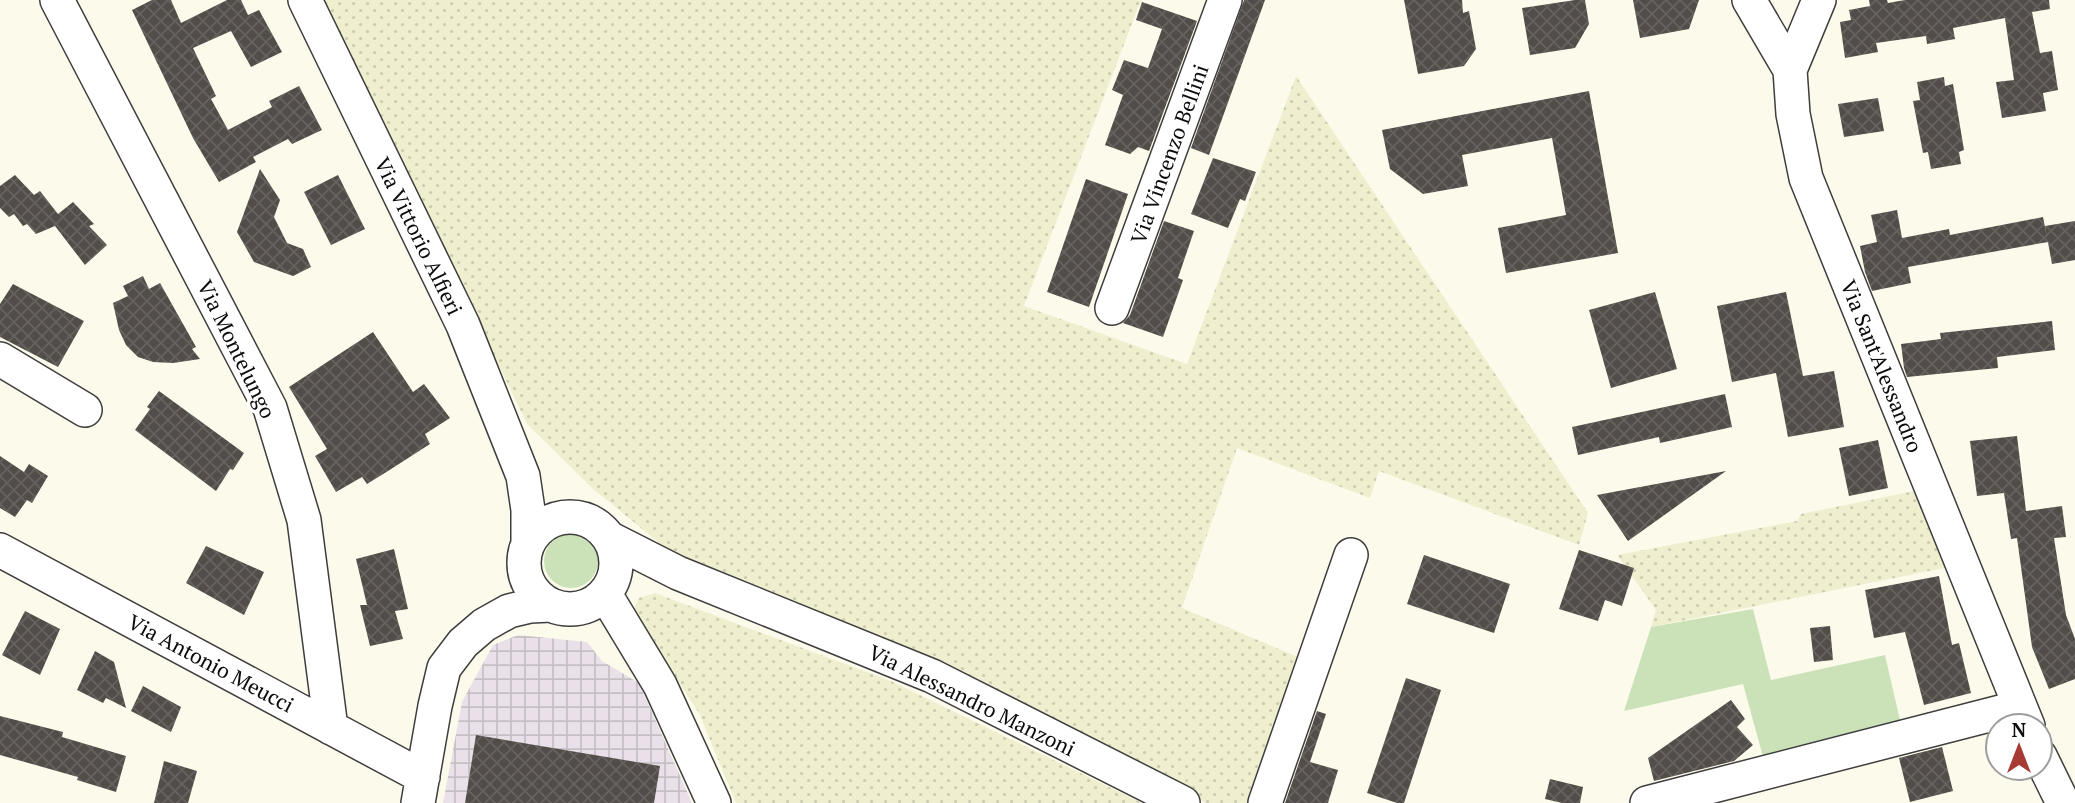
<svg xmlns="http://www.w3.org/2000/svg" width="2075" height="803" font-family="'PT Serif',serif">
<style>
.industrial{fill:url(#industrial-grid)}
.farmland{fill:url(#farmland-dots)}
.grass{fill:#cbe2b9}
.building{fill:url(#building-cross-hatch)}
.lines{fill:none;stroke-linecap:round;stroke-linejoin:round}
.minor-casing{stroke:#3e3e3e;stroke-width:36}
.minor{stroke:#fff;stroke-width:33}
.labels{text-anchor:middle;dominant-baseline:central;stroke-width:7;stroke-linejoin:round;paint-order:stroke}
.street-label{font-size:21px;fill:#0b0b0b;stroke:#fff}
</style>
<defs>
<pattern id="industrial-grid" width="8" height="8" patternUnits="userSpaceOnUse" patternTransform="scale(1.75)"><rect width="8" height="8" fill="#e9e0e9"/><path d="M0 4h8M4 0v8" fill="none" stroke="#c6bfc6"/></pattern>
<pattern id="farmland-dots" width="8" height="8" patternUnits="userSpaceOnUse" patternTransform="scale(1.75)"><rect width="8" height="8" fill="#efefcf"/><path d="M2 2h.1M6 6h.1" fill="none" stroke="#ccccb0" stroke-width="1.8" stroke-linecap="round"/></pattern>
<pattern id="building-cross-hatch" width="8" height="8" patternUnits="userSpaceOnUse" patternTransform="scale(1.75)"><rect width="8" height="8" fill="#524d49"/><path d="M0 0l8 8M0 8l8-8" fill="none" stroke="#66625f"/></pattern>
</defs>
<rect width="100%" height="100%" fill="#fcfbeb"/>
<path class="industrial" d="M518,635L587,642L602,661L639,683L692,803H443L462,702L493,645Z"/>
<path class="farmland" d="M322,0H1141L1024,306L1187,364L1296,76L1588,513L1579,545L1379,471L1370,498L1237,448L1182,608L1305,660L1254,803H1206L965,685L674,555L592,488L527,424Z
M1924,489L1954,566L1651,627L1656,610L1617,555L1797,521L1801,514Z
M655,593L891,681L1142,803H736L699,713L632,613L639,598Z"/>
<path class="grass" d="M544 561a27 27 0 1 1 54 0a27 27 0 1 1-54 0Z
M1753,609L1771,680L1885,655L1902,729L1765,764L1743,684L1624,711L1651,627Z"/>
<path class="building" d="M152,0H171L181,23L227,0H241L248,15L259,10L282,52L251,67L231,31L193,48L216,96L211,99L228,130L272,107L269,101L299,86L322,130L292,144L288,139L253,157L256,162L219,182L193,138L132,10Z
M1244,0H1265L1209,155L1191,148Z
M1404,0H1462L1463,13L1469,11L1476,49L1464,66L1418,74Z
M1575,0H1585L1589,24L1575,48L1530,55L1522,8Z
M1633,0H1699L1689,29L1640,38Z
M1869,0H1887L1888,3L1905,0H2049L2050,9L2032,12L2040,53L2052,51L2058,90L2043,93L2046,111L2002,118L1996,82L2014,80L2005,18L1953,28L1955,39L1927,44L1926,36L1876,43L1878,52L1845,58L1840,22L1851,20L1849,10L1870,6Z
M1142,2L1197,21L1149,151L1138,147L1130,154L1105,145L1123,95L1112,90L1124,60L1148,68L1162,29L1136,20Z
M1944,77L1945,86L1953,84L1964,150L1959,152L1961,164L1931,169L1928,152L1923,153L1913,101L1920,100L1917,82Z
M1589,91L1618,253L1506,273L1498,228L1566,215L1552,138L1462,155L1468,186L1423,194L1390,169L1382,130Z
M1878,98L1884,131L1844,137L1838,104Z
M1213,158L1256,172L1245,201L1240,199L1228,228L1191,214Z
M260,169L280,200L274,217L287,243L303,249L311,267L293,276L254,262L237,232Z
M15,175L34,195L40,191L58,214L73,202L94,224L89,226L107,245L85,265L55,226L36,234L27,224L23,226L14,214L9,217L0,208V186Z
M338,175L365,229L331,245L304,192Z
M1086,179L1128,194L1089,307L1047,292Z
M1897,210L1902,238L1949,229L1950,235L2043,217L2048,242L1908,267L1911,283L1872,291L1865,272L1860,246L1877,242L1871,215Z
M1164,221L1194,231L1178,278L1183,280L1163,337L1123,323L1130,315Z
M2075,221V260L2052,264L2045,226Z
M143,276L149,289L160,283L196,347L192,349L200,359L173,363L153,362L138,357L126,345L119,330L113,303L128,296L123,286Z
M13,284L84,321L58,367L0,337V304Z
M1655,292L1677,369L1611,388L1589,310Z
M1786,292L1803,376L1834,371L1844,427L1788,437L1776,373L1732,382L1717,306Z
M2052,321L2055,350L1997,357L1998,368L1907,377L1904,368L1901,344L1941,339L1940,333Z
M373,332L413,392L424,384L450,418L425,434L430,444L388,471L367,484L362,477L336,492L315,456L327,449L289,387Z
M159,391L244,453L233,470L230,469L216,491L135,430L150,409L147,407Z
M1725,394L1732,427L1660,443L1659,437L1578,455L1572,427Z
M2017,436L2026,511L2062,506L2066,537L2054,538L2066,615L2075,639V679L2049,689L2032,647L2017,538L2011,539L2004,493L1977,496L1970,441Z
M1878,440L1888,488L1849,496L1839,448Z
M0,456L24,472L29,464L48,476L32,503L27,500L15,517L0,508Z
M1726,471L1628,541L1597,495Z
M206,546L264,572L244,615L186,583Z
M394,549L408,609L395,611L403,639L370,646L360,605H367L356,559Z
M1579,550L1634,568L1622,606L1605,600L1598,621L1559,609Z
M1424,555L1510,584L1494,633L1407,604Z
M1939,576L1952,645L1959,643L1971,693L1924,705L1905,632L1874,638L1865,590Z
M25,611L60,629L40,675L2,655Z
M1830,626L1833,660L1814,662L1810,628Z
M95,651L114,662L126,708L106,698L103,703L77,690Z
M1406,678L1441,690L1404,803H1397L1367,793Z
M143,686L181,707L171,732L131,711Z
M1731,700L1745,719L1737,727L1753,745L1734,761L1654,781L1648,758Z
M1317,711L1326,714L1310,762L1338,770L1328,803H1285Z
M0,716L63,732L62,737L126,756L116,792L77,780L78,777L0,755Z
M476,735L660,766L654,803H465Z
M1942,747L1953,791L1910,802L1899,758Z
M164,761L197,771L188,803H154Z
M1550,779L1583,787L1580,803H1562L1545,799Z"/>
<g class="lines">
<defs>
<path id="minor" d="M57,0L270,408L304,520L331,728
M305,0L463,325L523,476L528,510V544
M1749,0L1790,70
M1819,0L1790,70L1793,114L1806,178L2028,726
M1112,308L1225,0
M0,359L85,410
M524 563a46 46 0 1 1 92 0a46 46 0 1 1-92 0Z
M611,539L678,573L932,676L1183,803
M0,550L423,777
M605,594L660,685L714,803
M2040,756L2063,803
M418,803L435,706L444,668L463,643L484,625L509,611L530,606L551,605
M1265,803L1351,555
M1647,803L2020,707"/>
</defs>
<use href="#minor" class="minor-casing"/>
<use href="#minor" class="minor"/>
</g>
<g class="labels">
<g class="street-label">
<text transform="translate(1169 154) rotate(-70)">Via Vincenzo Bellini</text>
<text transform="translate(419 236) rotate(64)">Via Vittorio Alfieri</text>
<text transform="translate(237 349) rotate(64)">Via Montelungo</text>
<text transform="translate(1882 366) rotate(68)">Via Sant'Alessandro</text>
<text transform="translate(211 663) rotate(28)">Via Antonio Meucci</text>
<text transform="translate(972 700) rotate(26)">Via Alessandro Manzoni</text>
</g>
</g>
<g transform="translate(2019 747)"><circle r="33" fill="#ffffff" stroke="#9d9d9d" stroke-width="2"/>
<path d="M0-5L12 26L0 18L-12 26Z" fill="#a83a35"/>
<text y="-10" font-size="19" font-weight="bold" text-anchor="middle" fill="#0b0b0b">N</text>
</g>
</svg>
